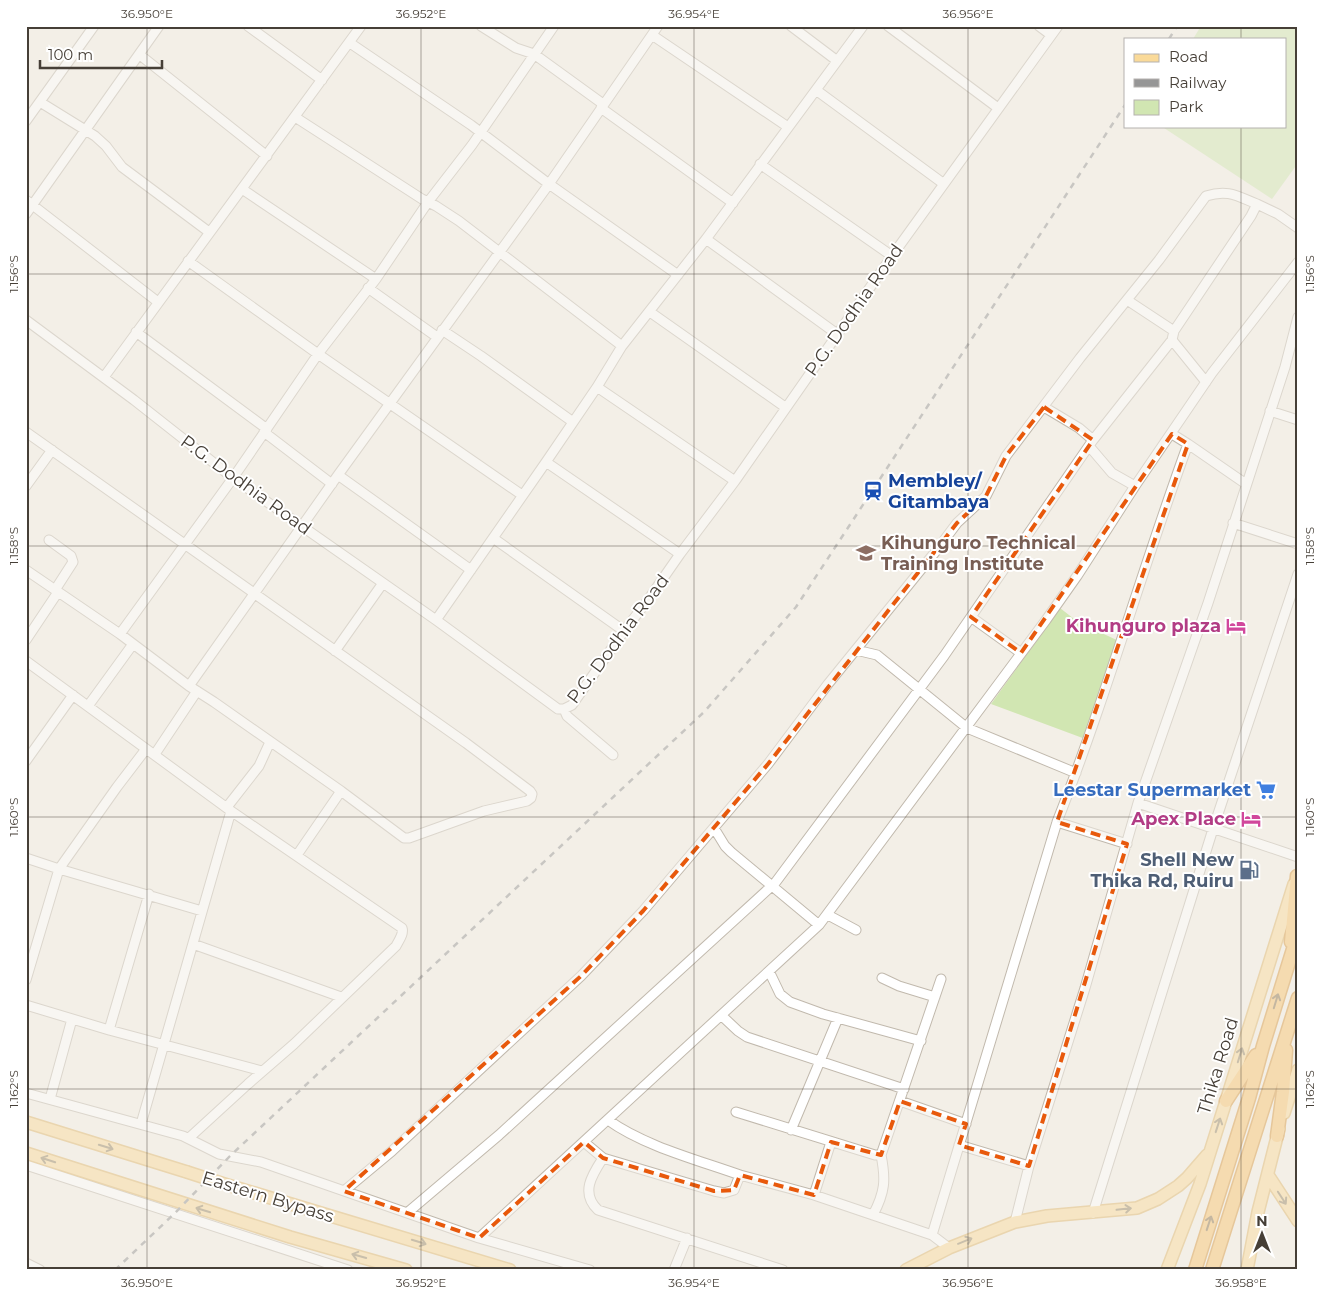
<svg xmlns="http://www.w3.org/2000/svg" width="1324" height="1296" font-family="Montserrat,sans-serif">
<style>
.green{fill:#d1e6b2}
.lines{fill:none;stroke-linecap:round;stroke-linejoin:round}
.minor-casing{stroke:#c1b9ad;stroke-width:11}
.major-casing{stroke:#dfb66a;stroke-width:14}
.highway-casing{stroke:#d7973d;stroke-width:15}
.minor{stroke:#fff;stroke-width:9}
.major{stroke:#fada99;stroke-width:11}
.highway{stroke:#f8c36e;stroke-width:12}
.rail{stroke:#969696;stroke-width:2.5;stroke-dasharray:6 6;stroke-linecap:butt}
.major-bridge-casing{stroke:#dfb66a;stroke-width:14;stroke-linecap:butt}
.major-bridge{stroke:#fada99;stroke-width:11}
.oneway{stroke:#8d744d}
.oneway2{stroke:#978563}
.marked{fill:none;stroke:#e8590c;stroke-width:4;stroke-dasharray:10 6;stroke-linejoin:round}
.ticks{fill:none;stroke:#463f37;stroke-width:1;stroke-opacity:0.45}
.labels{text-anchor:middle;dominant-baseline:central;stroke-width:4;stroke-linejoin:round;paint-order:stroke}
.street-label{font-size:18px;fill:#463f37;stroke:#fff}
.transit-label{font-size:18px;font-weight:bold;fill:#164399;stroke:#fff;text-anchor:start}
.education-label{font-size:18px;font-weight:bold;fill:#785e54;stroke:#fff;text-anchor:start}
.hotel-label{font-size:18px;font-weight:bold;fill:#b23c85;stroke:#fff;text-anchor:end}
.shop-label{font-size:18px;font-weight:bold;fill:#366cbe;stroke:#fff;text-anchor:end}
.service-label{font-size:18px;font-weight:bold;fill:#4e5e75;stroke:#fff;text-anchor:end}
.neatline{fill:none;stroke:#463f37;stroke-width:2}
.ticks-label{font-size:12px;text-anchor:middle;fill:#463f37}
</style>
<rect width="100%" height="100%" fill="#f3efe7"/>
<path class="green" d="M1201,26H1298V163L1272,199L1161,126H1285V39H1193Z
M1060,608L1078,622L1121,642L1088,740L991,704Z"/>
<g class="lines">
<defs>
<path id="minor" d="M248,26L322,80
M481,26L516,48L534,54L603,104
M791,26L836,60
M888,26L998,108
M1039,26L1051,35
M652,35L788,127
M350,43L471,125L549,184L678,275
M140,55L267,156
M816,90L944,184
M40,102L95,136L106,146L122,167L209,232
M601,108L733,203
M295,117L422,199L436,206L459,221L622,346
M26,121L94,26
M760,164L892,256
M242,189L376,279
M26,200L158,302
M1257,204L1278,214L1298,228
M26,214L159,26
M706,239L837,334
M188,261L318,354L522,495
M368,288L437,337
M1127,300L1174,331
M650,312L785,407
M26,320L134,400L233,478L436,620L558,709H564L572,705L624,631L648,600L680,554L735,481L892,256L1058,26
M442,330L481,356L573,422
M136,332L267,429
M1172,340L1206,382
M104,377L361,26
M597,387L735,481
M1044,407L1079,428L1093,440
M1270,411L1298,420
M26,432L466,743L530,791L532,794L531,798L527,801L484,811L409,838H404L341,791L214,702L189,686L120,634L26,570
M264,432L332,484
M1188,444L1246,484
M1089,446L1112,473L1135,486
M546,462L680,554
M338,475L471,570
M26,486L52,450
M1233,523L1298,544
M493,538L624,631
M49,540L71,556L73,562L55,590
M971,617L1021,653
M436,620L546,462L597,387L622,346L706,239L863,26
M120,634L233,478L318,354L376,279L428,202L472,145L554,26
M26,640L58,592
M856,650L877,655L967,728L1076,773
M335,651L383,583
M26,661L231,811L402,928C404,934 399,940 396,946L294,1044L248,1084L189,1138
M189,686L338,475L549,184L658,26
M88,706L133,644
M564,709L567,716L613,755
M155,754L197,691
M26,761L73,695
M1138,803L1298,857
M227,807L259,766L270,742
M1057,822L1127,844
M714,828L725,846L731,852L819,925
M297,855L341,791
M26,858L59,869L202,911
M828,915L856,930
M193,944L341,997
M769,971L780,994L790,1002L823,1014L921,1041
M882,978L899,986L935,997
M26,980L59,869L117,787L146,749
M26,1005L109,1030L262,1071
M721,1015L738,1031L747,1037L904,1089
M109,1030L149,894
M26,1093L183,1136L219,1154L261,1162L479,1238L590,1270
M50,1099L72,1019
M900,1101L966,1124
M736,1112L875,1155H881L941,979
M608,1120C644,1146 698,1160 740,1175
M141,1124L231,811
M791,1130L838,1018
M584,1142L603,1158L714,1191L724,1193L734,1190L740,1175L814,1195L932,1235L949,1248
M959,1145L1029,1166
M603,1158C592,1175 580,1193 598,1210L783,1270
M26,1165L348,1270
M344,1191L392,1151L581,976L643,911L768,764L828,684L936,551L957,523L986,496L1006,456L1080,358L1159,260L1206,196C1228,189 1237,196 1257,204L1251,216L1174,331L1172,340L1093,440L944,656L775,883L499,1135L407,1213
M814,1195L831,1142
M1093,1213L1213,829L1298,574
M873,1215C885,1192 886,1180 881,1155
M1015,1222L1029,1166L1085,988L1138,803L1208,603L1285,367L1298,317
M932,1235L1057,822C1106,698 1142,569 1188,444L1172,434
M479,1238L819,925L1046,620L1077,576L1135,486L1212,373L1298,262
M26,1263L40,1270
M674,1270L687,1238"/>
<path id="major" d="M1284,1113L1298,1070
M26,1122L187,1172
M26,1153L290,1237L406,1270
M1268,1175L1298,1221
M221,1183L510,1270
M906,1270L949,1248L1015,1222L1047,1216L1137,1208L1158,1199L1178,1186L1187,1178L1207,1155
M1167,1270L1200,1184L1294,884
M1247,1270L1258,1212L1279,1129"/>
<path id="highway" d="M1291,942L1297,876
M1226,1101L1256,1055
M1277,1136L1283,1092L1286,1050
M1195,1270L1249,1098L1263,1046L1298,933
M1212,1270L1298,998"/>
</defs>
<use href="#minor" class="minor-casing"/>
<use href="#major" class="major-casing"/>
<use href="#highway" class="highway-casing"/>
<use href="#minor" class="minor"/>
<use href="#major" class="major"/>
<use href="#highway" class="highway"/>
<path class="rail" d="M1169,39L1177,26
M115,1270L175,1213L230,1156L704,712L796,607L1125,105"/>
<defs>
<path id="major-bridge" d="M187,1172L221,1183"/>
</defs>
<use href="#major-bridge" class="major-bridge-casing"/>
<use href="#major-bridge" class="major-bridge"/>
</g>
<defs><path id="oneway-shaft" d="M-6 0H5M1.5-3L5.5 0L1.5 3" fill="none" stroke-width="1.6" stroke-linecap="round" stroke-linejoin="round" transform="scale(1.25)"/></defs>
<g class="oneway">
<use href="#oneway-shaft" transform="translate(1276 1001) rotate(-73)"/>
<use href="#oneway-shaft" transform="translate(1209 1223) rotate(-72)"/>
</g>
<g class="oneway2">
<use href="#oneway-shaft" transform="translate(1240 1055) rotate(-73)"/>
<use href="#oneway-shaft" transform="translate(1218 1125) rotate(-72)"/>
<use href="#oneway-shaft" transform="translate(106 1147) rotate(17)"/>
<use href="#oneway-shaft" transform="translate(48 1160) rotate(-162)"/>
<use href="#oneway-shaft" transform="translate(1282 1198) rotate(57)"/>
<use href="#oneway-shaft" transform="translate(1124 1209) rotate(-6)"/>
<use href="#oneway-shaft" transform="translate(203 1210) rotate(-163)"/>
<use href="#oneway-shaft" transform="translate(965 1241) rotate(-22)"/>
<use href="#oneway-shaft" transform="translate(419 1242) rotate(17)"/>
<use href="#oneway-shaft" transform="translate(359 1256) rotate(-164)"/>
</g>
<path d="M0 0H1324V1296H0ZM1044,407L1093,440L971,617L1021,653L1172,434L1188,444L1057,822L1127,844L1029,1166L959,1145L966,1124L900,1101L881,1155L831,1142L814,1195L740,1175L734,1190L714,1191L603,1158L584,1142L479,1238L344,1191L581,976L643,911L768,764L957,523L986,496L1006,456Z" fill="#f3efe7" fill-opacity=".55" fill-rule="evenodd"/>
<path class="marked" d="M1044,407L1093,440L971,617L1021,653L1172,434L1188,444L1057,822L1127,844L1029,1166L959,1145L966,1124L900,1101L881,1155L831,1142L814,1195L740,1175L734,1190L714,1191L603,1158L584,1142L479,1238L344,1191L581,976L643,911L768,764L957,523L986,496L1006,456Z"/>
<path class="ticks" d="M147,26V1270M421,26V1270M694,26V1270M968,26V1270M1241,26V39M1241,126V1270M26,274H1298M26,546H1298M26,817H1298M26,1089H1298"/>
<defs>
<symbol id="station-bare" viewBox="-9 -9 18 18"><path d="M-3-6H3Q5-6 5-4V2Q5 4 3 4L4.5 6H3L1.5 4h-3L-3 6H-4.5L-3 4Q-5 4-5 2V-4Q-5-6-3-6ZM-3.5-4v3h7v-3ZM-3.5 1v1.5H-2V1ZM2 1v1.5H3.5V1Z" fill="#1a4fb4" stroke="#fff" stroke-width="2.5" paint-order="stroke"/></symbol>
<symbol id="school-bare" viewBox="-9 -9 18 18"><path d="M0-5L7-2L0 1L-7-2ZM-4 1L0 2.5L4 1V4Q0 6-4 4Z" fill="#8d6e63" stroke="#fff" stroke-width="2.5" paint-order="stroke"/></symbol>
<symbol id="hotel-bare" viewBox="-9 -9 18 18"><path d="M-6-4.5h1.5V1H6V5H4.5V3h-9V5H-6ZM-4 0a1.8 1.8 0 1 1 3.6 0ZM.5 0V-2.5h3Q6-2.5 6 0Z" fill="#d1479c" stroke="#fff" stroke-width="2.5" paint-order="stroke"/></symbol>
<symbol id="supermarket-bare" viewBox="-9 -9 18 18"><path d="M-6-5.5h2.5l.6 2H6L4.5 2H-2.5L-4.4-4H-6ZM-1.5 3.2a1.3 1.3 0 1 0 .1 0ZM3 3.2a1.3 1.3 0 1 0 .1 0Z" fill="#3f7fe0" stroke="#fff" stroke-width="2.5" paint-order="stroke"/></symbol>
<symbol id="fuel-bare" viewBox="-9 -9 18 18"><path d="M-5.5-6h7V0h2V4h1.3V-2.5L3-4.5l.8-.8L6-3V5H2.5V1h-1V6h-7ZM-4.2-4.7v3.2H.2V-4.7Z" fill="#5c6f8a" stroke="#fff" stroke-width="2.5" paint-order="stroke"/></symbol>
</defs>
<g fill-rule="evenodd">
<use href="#station-bare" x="859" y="477" width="28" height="28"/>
<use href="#school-bare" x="852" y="539" width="28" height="28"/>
<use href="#hotel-bare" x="1222" y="612" width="28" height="28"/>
<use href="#supermarket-bare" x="1252" y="776" width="28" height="28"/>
<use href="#hotel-bare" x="1237" y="805" width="28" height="28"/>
<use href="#fuel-bare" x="1235" y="856" width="28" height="28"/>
</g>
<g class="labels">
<g class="street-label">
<text transform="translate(854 310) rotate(-55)">P.G. Dodhia Road</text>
<text transform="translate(246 485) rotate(36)">P.G. Dodhia Road</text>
<text transform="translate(618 639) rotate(-53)">P.G. Dodhia Road</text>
<text transform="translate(1218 1066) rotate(-73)">Thika Road</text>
<text transform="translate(268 1197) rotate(17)">Eastern Bypass</text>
</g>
<g class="transit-label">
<text x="888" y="481">Membley/<tspan x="888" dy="21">Gitambaya</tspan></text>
</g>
<g class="education-label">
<text x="881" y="543">Kihunguro Technical<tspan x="881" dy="21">Training Institute</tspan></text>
</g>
<g class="hotel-label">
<text x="1221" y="626">Kihunguro plaza</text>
<text x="1236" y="819">Apex Place</text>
</g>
<g class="shop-label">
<text x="1251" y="790">Leestar Supermarket</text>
</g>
<g class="service-label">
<text x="1234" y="860">Shell New<tspan x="1234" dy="21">Thika Rd, Ruiru</tspan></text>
</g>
</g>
<rect width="1324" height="1296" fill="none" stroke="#ffffff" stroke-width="55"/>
<rect x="1124" y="38" width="162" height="90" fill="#ffffff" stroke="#b5b2af"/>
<rect x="1134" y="54" width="25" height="8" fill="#fada99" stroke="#b5b2af"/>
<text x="1169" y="62" font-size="15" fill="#463f37">Road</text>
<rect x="1134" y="79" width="25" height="8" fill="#969696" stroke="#b5b2af"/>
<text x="1169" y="88" font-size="15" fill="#463f37">Railway</text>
<rect x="1134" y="100" width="25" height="15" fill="#d1e6b2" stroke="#b5b2af"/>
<text x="1169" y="112" font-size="15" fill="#463f37">Park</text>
<g transform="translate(1262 1234)" stroke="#ffffff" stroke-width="4" paint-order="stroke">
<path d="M0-4L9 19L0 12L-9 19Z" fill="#463f37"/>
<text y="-8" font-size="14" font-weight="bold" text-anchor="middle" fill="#463f37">N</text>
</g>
<path d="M40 60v8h122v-8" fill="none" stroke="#463f37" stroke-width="2.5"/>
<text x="48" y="60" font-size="15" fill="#463f37" stroke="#ffffff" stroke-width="4" paint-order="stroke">100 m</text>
<rect x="28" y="28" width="1268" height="1240" class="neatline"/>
<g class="ticks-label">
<text x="147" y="18">36.950°E</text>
<text x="421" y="18">36.952°E</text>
<text x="694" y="18">36.954°E</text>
<text x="968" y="18">36.956°E</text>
<text transform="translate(14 274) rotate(-90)" y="4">1.156°S</text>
<text transform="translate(1310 274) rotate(-90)" y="4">1.156°S</text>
<text transform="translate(14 546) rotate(-90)" y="4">1.158°S</text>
<text transform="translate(1310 546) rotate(-90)" y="4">1.158°S</text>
<text transform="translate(14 817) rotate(-90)" y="4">1.160°S</text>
<text transform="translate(1310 817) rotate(-90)" y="4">1.160°S</text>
<text transform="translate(14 1089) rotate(-90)" y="4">1.162°S</text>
<text transform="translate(1310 1089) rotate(-90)" y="4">1.162°S</text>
<text x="147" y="1287">36.950°E</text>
<text x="421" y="1287">36.952°E</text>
<text x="694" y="1287">36.954°E</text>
<text x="968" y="1287">36.956°E</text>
<text x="1241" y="1287">36.958°E</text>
</g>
</svg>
